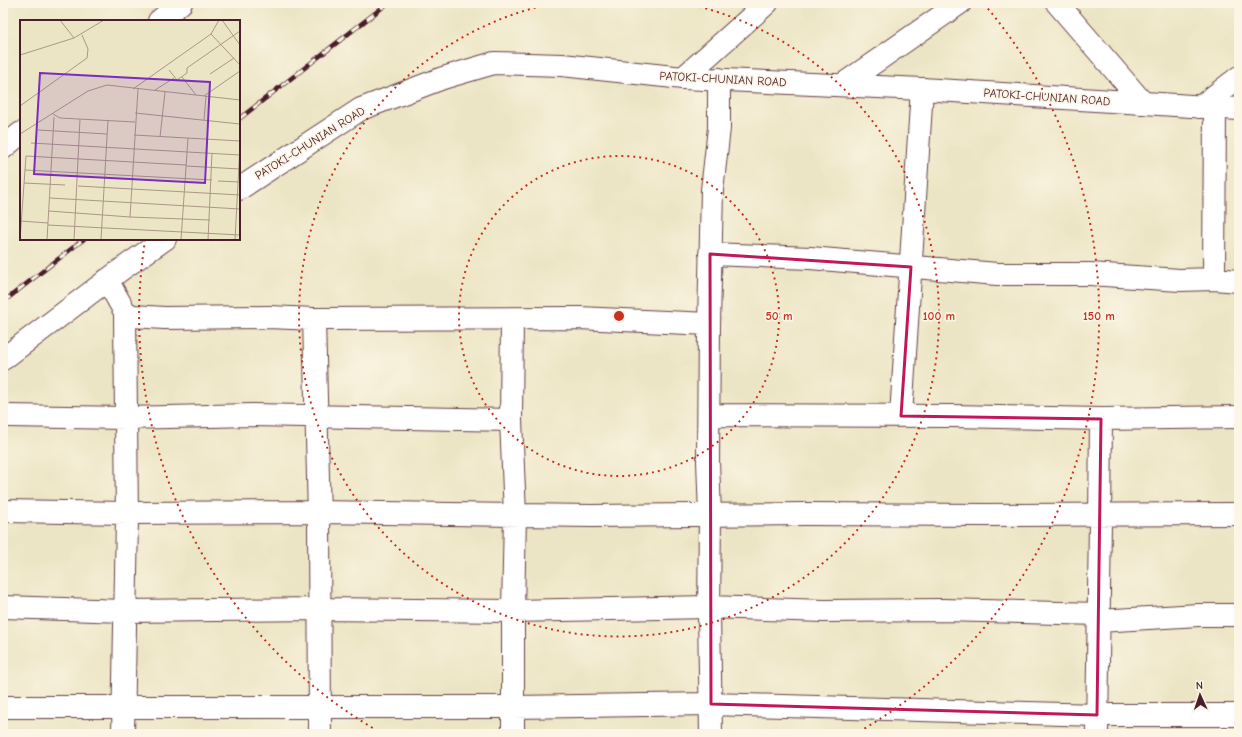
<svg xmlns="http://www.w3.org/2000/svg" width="1242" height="737" font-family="'Comic Neue',sans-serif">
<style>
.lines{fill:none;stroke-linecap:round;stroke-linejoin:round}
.street-casing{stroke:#623d42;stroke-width:24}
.secondary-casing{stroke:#623d42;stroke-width:24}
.primary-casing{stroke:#623d42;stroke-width:24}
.street{stroke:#fff;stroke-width:22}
.secondary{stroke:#fff;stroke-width:22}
.primary{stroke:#fff;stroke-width:22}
.rail-casing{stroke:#4a1f2b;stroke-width:4.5}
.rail{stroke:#fcf5e5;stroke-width:3;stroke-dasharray:9;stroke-linecap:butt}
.marked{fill:none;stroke:#c2185b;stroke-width:3;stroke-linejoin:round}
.ring{fill:none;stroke:#c8321e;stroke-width:2;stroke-dasharray:2 4}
.labels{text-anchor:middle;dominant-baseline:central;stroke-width:3.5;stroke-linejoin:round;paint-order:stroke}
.street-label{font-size:12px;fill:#4a1f2b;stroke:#fcf5e5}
.inset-road{fill:none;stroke:#ab9687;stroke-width:1}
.view{fill:#7b2cbf;fill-opacity:0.15;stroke:#7b2cbf;stroke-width:2}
.inset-edge{fill:none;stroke:#4a1f2b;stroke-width:2}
.centre{fill:#c8321e;stroke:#fcf5e5;stroke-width:2}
.ring-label{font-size:12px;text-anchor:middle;font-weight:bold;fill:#c8321e;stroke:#fcf5e5;stroke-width:3.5;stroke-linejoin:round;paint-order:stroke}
</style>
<rect width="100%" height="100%" fill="#fcf5e5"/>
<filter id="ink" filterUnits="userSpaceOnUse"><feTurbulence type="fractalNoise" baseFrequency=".025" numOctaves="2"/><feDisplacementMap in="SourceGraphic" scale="8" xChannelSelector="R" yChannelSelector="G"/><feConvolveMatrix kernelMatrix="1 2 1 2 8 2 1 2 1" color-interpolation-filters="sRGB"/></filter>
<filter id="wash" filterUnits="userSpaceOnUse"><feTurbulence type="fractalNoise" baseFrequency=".012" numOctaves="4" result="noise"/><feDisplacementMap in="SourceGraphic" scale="16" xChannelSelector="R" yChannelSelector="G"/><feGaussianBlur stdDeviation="0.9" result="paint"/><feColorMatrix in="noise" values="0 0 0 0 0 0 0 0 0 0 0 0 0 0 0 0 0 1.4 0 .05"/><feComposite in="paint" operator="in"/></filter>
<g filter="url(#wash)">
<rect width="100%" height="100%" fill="#ece5c5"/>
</g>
<g filter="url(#ink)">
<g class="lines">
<defs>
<path id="street" d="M1057,3L1143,103
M159,21L181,3
M842,85L960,3
M1200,107L1239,77
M3,148L21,133
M710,254L810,258L997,274H1090L1180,280L1214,279L1239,281
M1214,279L1215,108
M107,280L125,312L133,316L164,318L269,317L314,319L579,318L709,324
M314,319L319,516L320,734
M512,319L511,420L515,515L513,611V734
M709,415L953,416L1101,419L1239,417
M8,416L126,418L252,415L511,420
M901,416C907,307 916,198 922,89
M3,511L127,513L319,512L591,516L805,514L985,515L1239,514
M3,607L125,611L319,609L513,611L709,607L824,611L943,610L1099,614
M1099,621L1198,615H1239
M3,707H513L711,704L1097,715H1239
M123,734L127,519L125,312
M711,734L709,613L710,515L708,461L709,324L712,190L719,128V79
M1097,734L1100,521L1101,419"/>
<path id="secondary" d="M683,78L767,3"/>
<path id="primary" d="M239,189L361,109L443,78L494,63L562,65L683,78L922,89L1239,109
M3,359L122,269L165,239"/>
</defs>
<use href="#street" class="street-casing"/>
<use href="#secondary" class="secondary-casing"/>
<use href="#primary" class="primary-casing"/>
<use href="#street" class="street"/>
<use href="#secondary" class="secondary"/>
<use href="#primary" class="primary"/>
<defs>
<path id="rail" d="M239,119L388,3
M3,302L84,239"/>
</defs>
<use href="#rail" class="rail-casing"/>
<use href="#rail" class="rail"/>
</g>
</g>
<path class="marked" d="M710,254L911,267L901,416L1101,419L1097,715L711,704Z"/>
<g class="ring">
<circle cx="619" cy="316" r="160"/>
<path d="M688 4A320 320 0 1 1 550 4"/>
<path d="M383 734A480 480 0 0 1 145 241M984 4A480 480 0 0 1 855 734"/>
</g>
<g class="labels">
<g class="street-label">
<text transform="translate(723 79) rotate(3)">PATOKI-CHUNIAN ROAD</text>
<text transform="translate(1047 97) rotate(4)">PATOKI-CHUNIAN ROAD</text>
<text transform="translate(310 143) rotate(-32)">PATOKI-CHUNIAN ROAD</text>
</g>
</g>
<g transform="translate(20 20)">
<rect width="220" height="220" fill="#ece5c5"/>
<path class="inset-road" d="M40,0L54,18M202,0L220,25M191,14L220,45M0,35L54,18L84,0M149,50L157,60L167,53V48L220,11M190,54L214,38M162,57L176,75M113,69L191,14L199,0M135,70L154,58M184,76L220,51M0,86L67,38L68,29L62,15M115,93L220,104M33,94L40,98L115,102M184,100L186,76M18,110L87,114M0,114L68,71L87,65L220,80M114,115L220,121M140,117L145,72M11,123L220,135M166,146L220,149M5,150L192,160M198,161L220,162M4,163L45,165M58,166L220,175M30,178L220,189M29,191L110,197L118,69M110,197L190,200M0,201L28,203M28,205L220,215M0,220L6,136L166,145M27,220L34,97M54,220L60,99M81,220L88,100M161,220L168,118M188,220L192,133M215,220L220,125"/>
<path class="view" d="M20,53L190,62L185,163L14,154Z"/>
<rect width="220" height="220" class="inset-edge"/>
</g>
<circle cx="619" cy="316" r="6" class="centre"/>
<g class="ring-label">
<text x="779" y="320">50 m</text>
<text x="939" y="320">100 m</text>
<text x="1099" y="320">150 m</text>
</g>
<rect width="1242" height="737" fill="none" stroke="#fcf5e5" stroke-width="16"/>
<g transform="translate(1200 695) rotate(357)" stroke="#fcf5e5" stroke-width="3" paint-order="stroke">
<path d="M0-3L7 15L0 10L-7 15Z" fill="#4a1f2b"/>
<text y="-6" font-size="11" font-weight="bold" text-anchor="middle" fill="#4a1f2b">N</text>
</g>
</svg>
